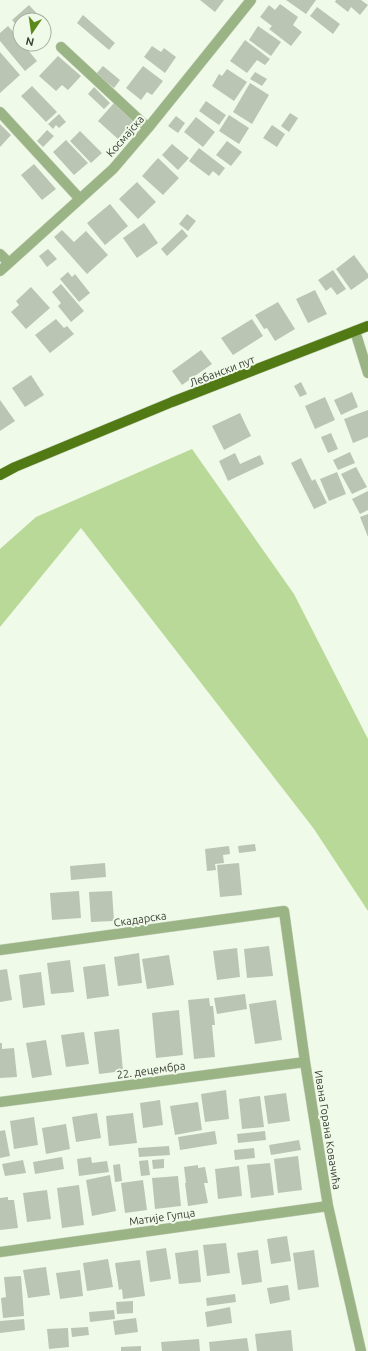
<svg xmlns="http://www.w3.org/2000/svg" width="368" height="1351" font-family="Ubuntu,sans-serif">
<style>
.green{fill:#b8d998}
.building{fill:#bbc5b3}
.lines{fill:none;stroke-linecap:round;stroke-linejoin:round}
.street-casing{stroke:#ccd4c5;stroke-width:11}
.primary-casing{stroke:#ccd4c5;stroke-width:11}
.street{stroke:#9bb485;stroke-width:10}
.primary{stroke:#517a14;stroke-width:10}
.labels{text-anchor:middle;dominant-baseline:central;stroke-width:4;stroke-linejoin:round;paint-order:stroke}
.street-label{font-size:11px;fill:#3a3e37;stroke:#f0fae8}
</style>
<rect width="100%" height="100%" fill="#f0fae8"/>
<path class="green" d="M192,449L294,594L368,739V911L314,829L81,528L0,627V549L36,517Z"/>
<path class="building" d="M200,0H224L215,12Z
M286,0H316L306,14Z
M336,0H361L368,5L360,15L351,7L348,12L335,2Z
M280,4L298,17L293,25L302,32L291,46L269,29L272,26L260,17L269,5L275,10Z
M29,5L43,20H20V29L12,20Z
M317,7L340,24L333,34L310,16Z
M83,15L115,43L109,50L77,23Z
M8,26L20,40V44H23L37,61L25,71L0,41V33Z
M258,26L281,42L271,56L249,40Z
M245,40L270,59L265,65L257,60L247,73L230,61Z
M152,46L161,52L164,48L176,57L165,73L144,57Z
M0,52L20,75L0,93Z
M58,56L81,76L68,90L62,85L56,91L39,76Z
M103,66L120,80L114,88L96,74Z
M143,66L163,81L152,95L147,92L141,100L126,88Z
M227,69L247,82L234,101L212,86L219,74L222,76Z
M255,72L267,79L262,86L250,79Z
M250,83L269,95L252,124L233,112Z
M32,86L57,112L46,122L21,96Z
M94,87L110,103L104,109L88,94Z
M206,101L226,115L219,125L199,111Z
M114,103L134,122L118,139L98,121Z
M290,113L298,118L289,132L281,126Z
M59,114L66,122L59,128L56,125L53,129L48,124Z
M229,115L249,128L239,144L219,131Z
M176,116L185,123L178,133L168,126Z
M196,117L215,132L203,147L184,132Z
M0,124L11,135L0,147Z
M272,125L285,134L277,147L263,138Z
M47,130L54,136L43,147L37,141Z
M80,131L102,153L91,163L70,141Z
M66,140L88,163L74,175L53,152Z
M227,141L242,152L231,166L216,155Z
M172,144L189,158L178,170L162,155Z
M199,148L225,168L219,176L213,171L209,176L189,161Z
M158,158L179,178L163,195L142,176Z
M34,164L56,189L42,200L21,175Z
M137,182L156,202L138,219L119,199Z
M110,204L128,226L105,245L87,223Z
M187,214L196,221L188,231L179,224Z
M144,223L158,243L137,258L123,238Z
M182,229L188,236L167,256L161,249Z
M62,230L74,242L86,231L108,255L87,274L54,237Z
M48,249L57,259L47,267L39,256Z
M354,255L368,274V278L351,290L336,269Z
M333,270L346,289L337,295L331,287L326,291L318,280Z
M68,272L72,277L75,274L90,293L79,302L60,279Z
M61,284L84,311L71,322L58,306L61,303L52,292Z
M31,287L50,308L26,329L11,312L19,305L16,301Z
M315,290L327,314L308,323L296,299Z
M278,302L295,329L275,341L267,328L264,329L255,315Z
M56,319L64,328L67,326L74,334L50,353L35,335Z
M252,319L263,336L233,355L221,338Z
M201,350L212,364L182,385L172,371Z
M31,375L44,395L25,407L12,388Z
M301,382L307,394L300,397L294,386Z
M352,392L358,407L341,415L334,400Z
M325,397L335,420L315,429L305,406Z
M0,400L15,421L0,431Z
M368,410V437L353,443L344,419Z
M240,413L251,436L224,450L212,426Z
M331,433L338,449L328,453L321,437Z
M350,452L355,463L338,470L333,460Z
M235,453L240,464L260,455L264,464L228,481L219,461Z
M301,458L312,481L315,479L327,503L314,509L291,463Z
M356,467L367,487L352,494L341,474Z
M337,472L346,494L329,501L320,479Z
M368,491V510L360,514L352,499Z
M368,514V537L360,517Z
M255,844L256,851L239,853L238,846Z
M229,846L230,854L223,855L224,863L215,864L216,870L207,871L205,849Z
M105,863L106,877L71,880L70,866Z
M239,863L242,895L220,897L217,865Z
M79,891L81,918L52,920L50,893Z
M112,891L114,921L91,922L89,892Z
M269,946L273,976L247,978L244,949Z
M237,948L240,977L217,980L213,951Z
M139,953L142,983L118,986L114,957Z
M169,955L174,985L147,989L142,959Z
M70,960L74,992L51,994L47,963Z
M105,964L109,996L87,999L83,967Z
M7,969L12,1000L0,1002V970Z
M41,972L45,1005L23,1008L19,975Z
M245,994L247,1009L217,1014L214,998Z
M209,998L210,1006H213L215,1025H212L215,1057L194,1059L188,1000Z
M276,1000L282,1040L255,1044L249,1004Z
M179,1010L183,1055L156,1058L152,1013Z
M119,1029L123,1071L99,1074L94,1032Z
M84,1032L89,1064L66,1067L61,1035Z
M46,1040L52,1075L32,1078L26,1043Z
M0,1043H2V1049L14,1048L17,1077L0,1078Z
M226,1090L229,1119L205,1122L201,1094Z
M286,1093L290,1121L268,1124L264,1096Z
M260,1096L264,1127L242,1129L239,1099Z
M160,1100L163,1125L143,1128L140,1103Z
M198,1102L202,1130L175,1135L170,1106Z
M97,1113L101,1138L76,1142L72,1117Z
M133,1113L137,1143L109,1146L106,1116Z
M34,1117L38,1145L14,1149L10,1121Z
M66,1124L70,1149L46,1154L42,1128Z
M5,1130L10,1156L0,1158V1131Z
M215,1131L217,1144L180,1150L178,1137Z
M265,1131L266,1140L238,1143L237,1134Z
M299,1140L301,1150L271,1155L269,1145Z
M169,1146L170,1155L139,1157L138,1148Z
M254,1148L255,1158L235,1160L234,1150Z
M298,1156L302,1190L278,1193L274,1159Z
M62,1157L64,1169L35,1174L33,1162Z
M91,1157L92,1163L107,1161L109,1172L79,1176L77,1159Z
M164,1159V1168L153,1169L152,1160Z
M23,1160L26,1173L5,1176L2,1164Z
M148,1160L150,1175L141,1176L139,1161Z
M270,1163L274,1195L251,1198L247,1165Z
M120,1164L122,1181L115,1182L113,1165Z
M198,1165V1168L205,1167L208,1183H204L208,1203L188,1206L185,1183H186L184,1167Z
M239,1166L242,1196L218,1199L215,1169Z
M110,1175L116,1211L92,1216L86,1180Z
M178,1176L181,1206L155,1209L152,1178Z
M143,1180L147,1210L125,1213L121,1183Z
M79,1185L84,1225L62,1228L57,1188Z
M47,1190L51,1219L27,1222L23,1193Z
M8,1197V1200H14L18,1228L0,1230V1198Z
M287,1236L291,1261L271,1264L267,1239Z
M226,1243L230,1273L207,1276L203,1245Z
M166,1248L171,1279L150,1282L146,1251Z
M198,1250L201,1282L179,1284L175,1253Z
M258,1250L262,1282L242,1285L237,1253Z
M314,1250L319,1287L298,1290L293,1253Z
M108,1259L113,1287L87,1291L83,1263Z
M140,1260L145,1296L123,1299L122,1289L119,1290L115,1263Z
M46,1267L50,1295L28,1298L23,1270Z
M80,1270L83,1296L60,1299L56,1273Z
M21,1276L24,1316L3,1318L1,1298L6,1297L4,1277Z
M288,1285L290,1300L270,1304L267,1288Z
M235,1294L236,1302L207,1306L206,1298Z
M133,1301V1313L117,1314L116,1302Z
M230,1307L232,1323L207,1327L205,1312Z
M114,1310L115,1319L90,1322L89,1312Z
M136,1318L138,1332L115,1335L113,1321Z
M24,1319L25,1330L0,1333V1321Z
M88,1327L89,1335L72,1337L71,1328Z
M68,1328L69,1347L49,1349L47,1329Z
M291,1330L293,1351H257L255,1334Z
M247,1338L249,1351H210L209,1342Z
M199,1339L200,1351H162L161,1342Z
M141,1346V1351H121V1347Z"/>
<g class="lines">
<defs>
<path id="street" d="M61,47L148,128
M0,112L80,199
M0,254L9,263
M0,271L9,263L113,169L148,128L251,0
M355,331L368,373
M0,950L284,911L305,1062L328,1206L361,1351
M0,1102L305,1062
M0,1252L328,1206"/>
<path id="primary" d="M0,475L15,467L172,402L368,326"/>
</defs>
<use href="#street" class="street-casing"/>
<use href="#primary" class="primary-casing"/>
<use href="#street" class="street"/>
<use href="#primary" class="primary"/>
</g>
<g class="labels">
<g class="street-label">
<text transform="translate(125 136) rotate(-49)">Космајска</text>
<text transform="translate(222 371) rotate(-21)">Лебански пут</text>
<text transform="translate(140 919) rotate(-8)">Скадарска</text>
<text transform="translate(151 1070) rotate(-8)">22. децембра</text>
<text transform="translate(328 1130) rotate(81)">Ивана Горана Ковачића</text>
<text transform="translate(162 1217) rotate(-8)">Матије Гупца</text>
</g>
</g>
<g transform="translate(32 32) rotate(193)"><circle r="19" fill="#f0fae8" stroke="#a7afa1"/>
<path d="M0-3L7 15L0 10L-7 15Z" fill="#5c891b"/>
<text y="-6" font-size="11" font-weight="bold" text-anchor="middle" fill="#3a3e37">N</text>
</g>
</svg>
